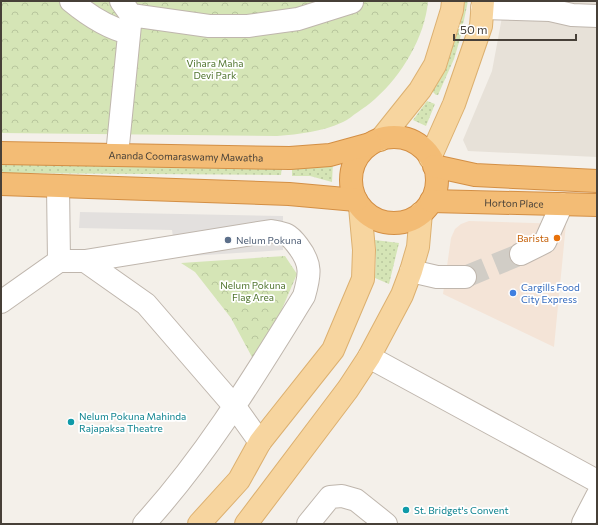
<svg xmlns="http://www.w3.org/2000/svg" width="598" height="525" font-family="Commissioner,sans-serif">
<style>
.residential{fill:#e7e1d8}
.commercial{fill:#f4e4d7}
.grass{fill:url(#grass-dots)}
.forest{fill:url(#forest-crowns)}
.parking{fill:#e3e0de}
.lines{fill:none;stroke-linecap:round;stroke-linejoin:round}
.minor-tunnel{stroke:#d1cdc6;stroke-width:22;stroke-dasharray:22 11;stroke-linecap:butt}
.minor-casing{stroke:#bfb6ad;stroke-width:24}
.major-casing{stroke:#dcb070;stroke-width:24}
.highway-casing{stroke:#d38f45;stroke-width:24}
.minor{stroke:#fff;stroke-width:22}
.major{stroke:#f7d59f;stroke-width:22}
.highway{stroke:#f3bc75;stroke-width:22}
.food-dot{fill:#e8710a;stroke:#fff;stroke-width:1.5}
.service-dot{fill:#5c6f8a;stroke:#fff;stroke-width:1.5}
.shop-dot{fill:#3f7fe0;stroke:#fff;stroke-width:1.5}
.culture-dot{fill:#0f9aa8;stroke:#fff;stroke-width:1.5}
.labels{text-anchor:middle;dominant-baseline:central;stroke-width:3.5;stroke-linejoin:round;paint-order:stroke}
.park-label{font-size:10px;fill:#51752f;stroke:#fff}
.street-label{font-size:10px;fill:#474038;stroke:#fff}
.food-label{font-size:10px;fill:#c56008;stroke:#fff;text-anchor:end}
.service-label{font-size:10px;fill:#4e5e75;stroke:#fff;text-anchor:start}
.shop-label{font-size:10px;fill:#366cbe;stroke:#fff;text-anchor:start}
.culture-label{font-size:10px;fill:#0d838f;stroke:#fff;text-anchor:start}
</style>
<defs>
<pattern id="grass-dots" width="8" height="8" patternUnits="userSpaceOnUse"><rect width="8" height="8" fill="#d5e5b6"/><path d="M2 2h.1M6 6h.1" fill="none" stroke="#b8c69d" stroke-width="1.8" stroke-linecap="round"/></pattern>
<pattern id="forest-crowns" width="20" height="18" patternUnits="userSpaceOnUse"><rect width="20" height="18" fill="#d5e5b6"/><path d="M2 6a3 3 0 1 1 6 0M12 15a3 3 0 1 1 6 0" fill="none" stroke="#b8c69d"/></pattern>
</defs>
<rect width="100%" height="100%" fill="#f4f0ea"/>
<path class="residential" d="M505,1H597V157L468,151L463,140L492,71Z"/>
<path class="commercial" d="M469,221L566,224L554,347L443,294L451,238L455,229L461,224Z"/>
<path class="grass" d="M462,1H468L460,39L454,59L438,95H436L432,91Z
M427,101L435,104L426,126L413,120Z
M333,162L332,182L310,176H292V166Z
M1,163L282,166L281,175L1,173Z
M375,240L399,243L389,284L375,278L376,256Z"/>
<path class="forest" d="M1,1H428C425,37 402,75 375,99C370,104 363,108 358,112C353,115 348,120 343,122C321,132 300,134 277,136L1,133Z
M285,256L297,274L252,379L253,359L231,318L195,272L181,263Z"/>
<path class="parking" d="M80,212L283,216V250L176,257L172,230L79,228Z"/>
<g class="lines">
<path class="minor-tunnel" d="M465,277L521,254"/>
<defs>
<path id="minor" d="M71,1C88,15 107,28 129,33
M482,8L550,10L572,15L597,16
M131,15L209,26H248L298,19L352,2
M117,155L131,15L121,1
M58,186L59,261
M521,254L545,242L562,204
M85,261L271,231C276,232 283,233 287,235C291,237 295,242 298,246C312,264 310,275 304,296C255,375 207,455 144,524
M411,271L437,277H465
M1,302L59,261H85L146,304L235,407L260,442
M369,357L597,481
M583,523L597,496
M308,524L330,497L342,496L356,500L386,524"/>
<path id="major" d="M380,140L420,90L435,65L452,10L453,1
M430,158L454,104L481,26L483,1
M199,524L239,480L260,442L333,350L363,279L364,250L360,207
M246,524L348,389L369,357L402,295L411,271L418,247L421,213"/>
<g id="highway">
<circle cx="394" cy="180" r="43"/>
<path id="s1" d="M1,153L290,158L330,155L370,144"/>
<path d="M434,166L475,175L597,181"/>
<path d="M1,184L289,194L356,200"/>
<path id="s2" d="M431,201L597,205"/>
</g>
</defs>
<use href="#minor" class="minor-casing"/>
<use href="#major" class="major-casing"/>
<use href="#highway" class="highway-casing"/>
<use href="#minor" class="minor"/>
<use href="#major" class="major"/>
<use href="#highway" class="highway"/>
</g>
<circle class="food-dot" cx="557" cy="238" r="4"/>
<circle class="service-dot" cx="228" cy="240" r="4"/>
<circle class="shop-dot" cx="513" cy="293" r="4"/>
<g class="culture-dot">
<circle cx="71" cy="422" r="4"/>
<circle cx="406" cy="510" r="4"/>
</g>
<g class="labels">
<g class="park-label">
<text x="215" y="63">Vihara Maha<tspan x="215" dy="12">Devi Park</tspan></text>
<text x="253" y="285">Nelum Pokuna<tspan x="253" dy="12">Flag Area</tspan></text>
</g>
<g class="street-label">
<text stroke="none"><textPath href="#s1" startOffset="185">Ananda Coomaraswamy Mawatha</textPath></text>
<text stroke="none"><textPath href="#s2" startOffset="83">Horton Place</textPath></text>
</g>
<g class="food-label">
<text x="549" y="238">Barista</text>
</g>
<g class="service-label">
<text x="236" y="240">Nelum Pokuna</text>
</g>
<g class="shop-label">
<text x="521" y="287">Cargills Food<tspan x="521" dy="12">City Express</tspan></text>
</g>
<g class="culture-label">
<text x="79" y="416">Nelum Pokuna Mahinda<tspan x="79" dy="12">Rajapaksa Theatre</tspan></text>
<text x="414" y="510">St. Bridget's Convent</text>
</g>
</g>
<rect width="598" height="525" fill="none" stroke="#474038" stroke-width="4"/>
<path d="M454 34v6h122v-6" fill="none" stroke="#474038" stroke-width="2"/>
<text x="460" y="34" font-size="12" fill="#474038" stroke="#ffffff" stroke-width="3" paint-order="stroke">50 m</text>
</svg>
